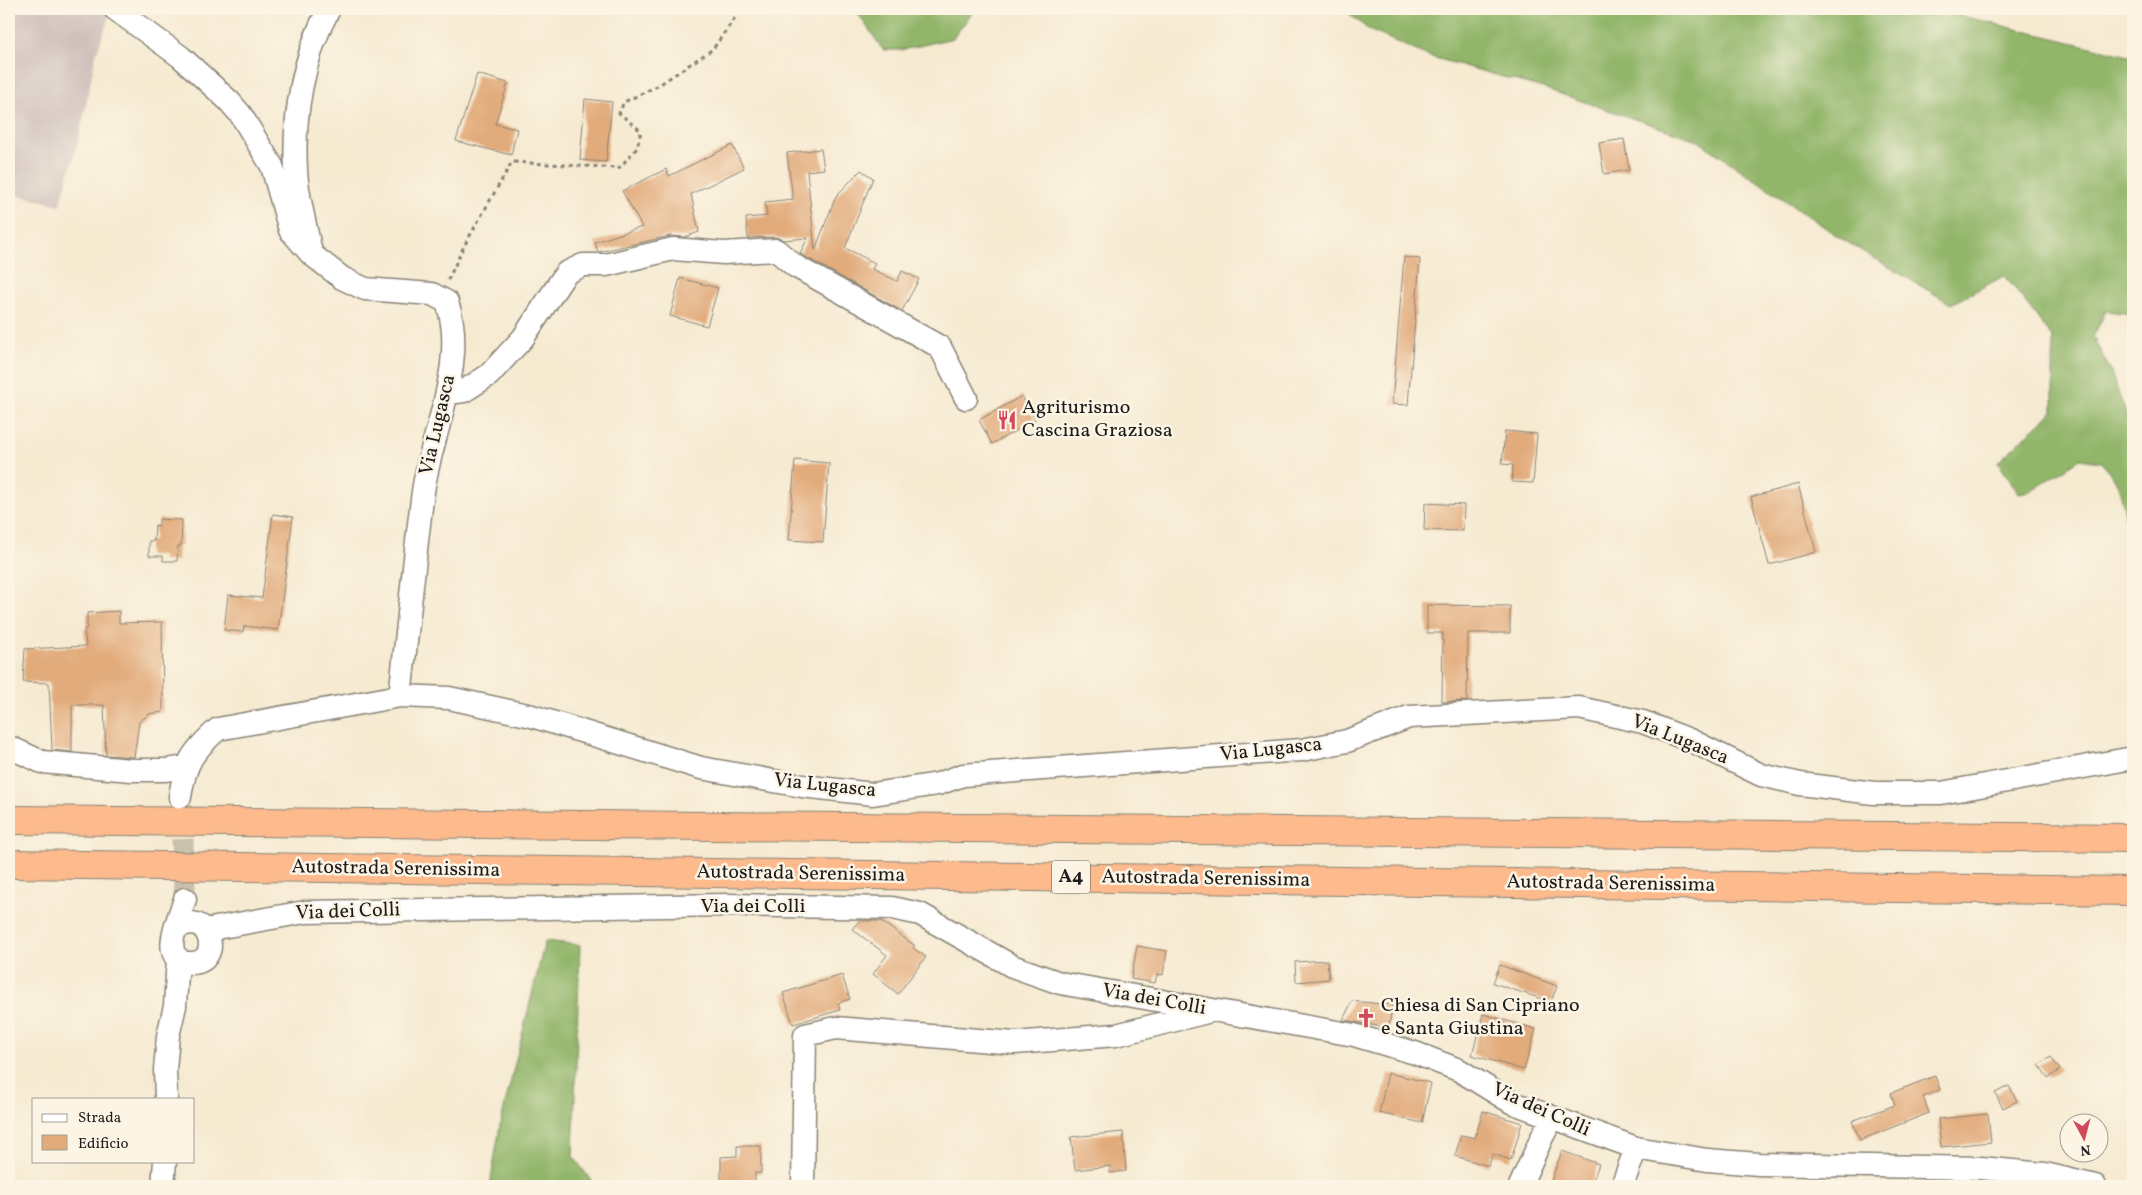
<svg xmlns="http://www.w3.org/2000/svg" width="2142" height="1195" font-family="Vollkorn,serif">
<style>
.industrial{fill:#cfc0bb}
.forest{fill:#91b569;stroke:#566842}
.building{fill:#e2ab7b}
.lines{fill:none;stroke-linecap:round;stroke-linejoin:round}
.street-tunnel{stroke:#cac1ad;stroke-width:22;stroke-dasharray:22 11;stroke-linecap:butt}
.street-casing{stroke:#898376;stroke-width:25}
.highway-casing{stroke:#898376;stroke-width:30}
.path{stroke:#898376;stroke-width:3;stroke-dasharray:4 4;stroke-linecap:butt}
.street{stroke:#fff;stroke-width:22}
.highway{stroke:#fcba8d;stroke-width:28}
.labels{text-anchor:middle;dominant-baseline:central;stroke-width:5;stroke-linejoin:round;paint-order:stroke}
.shield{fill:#fcf5e5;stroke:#5f5d58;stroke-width:1}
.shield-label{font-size:19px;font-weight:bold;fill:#1c1c1c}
.poi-label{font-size:20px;fill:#1c1c1c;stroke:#fcf5e5;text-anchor:start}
.street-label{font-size:20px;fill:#1c1c1c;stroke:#fcf5e5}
</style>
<rect width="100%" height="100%" fill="#fcf5e5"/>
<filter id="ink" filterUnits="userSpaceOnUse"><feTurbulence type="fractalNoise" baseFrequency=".02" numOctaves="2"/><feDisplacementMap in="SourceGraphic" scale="10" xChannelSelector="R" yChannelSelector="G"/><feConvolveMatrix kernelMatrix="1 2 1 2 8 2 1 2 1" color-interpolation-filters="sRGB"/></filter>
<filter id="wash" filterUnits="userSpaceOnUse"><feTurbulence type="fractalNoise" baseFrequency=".0096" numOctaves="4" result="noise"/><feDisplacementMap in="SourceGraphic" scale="20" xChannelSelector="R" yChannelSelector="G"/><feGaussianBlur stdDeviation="1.12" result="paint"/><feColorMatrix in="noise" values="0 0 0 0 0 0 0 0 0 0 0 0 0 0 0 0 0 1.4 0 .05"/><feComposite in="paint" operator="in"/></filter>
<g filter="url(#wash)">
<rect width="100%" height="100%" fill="#f6ead1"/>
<path class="industrial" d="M9,9H112L96,54L80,134L60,205L9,193Z"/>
<path class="forest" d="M855,9H975L953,38L902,50H883Z
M1343,9H1933L2133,57V314L2106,311L2093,337L2110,370L2125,411L2133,441V574C2125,545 2129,512 2117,484C2114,476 2106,469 2101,462L2080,459L2030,491L2018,493L1998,462L2053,411V339L2021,296L2004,276L1951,304L1842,239L1697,140L1546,89L1428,56L1369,30Z
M545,941L580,945L573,1156L595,1186H490L500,1125Z"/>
<g id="blocks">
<path class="building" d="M477,74L508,83L495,124L517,129L511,155L456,141Z
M585,99L612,102L606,162L580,160Z
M1624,139L1629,170L1604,174L1599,143Z
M732,145L744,168L691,194L699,232L685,237L670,236L598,252L595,242L642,227L622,191L666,169L669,176Z
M821,149L824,169L807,171L815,250L836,196L861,170L873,178L845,248L875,263L872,269L897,281L902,271L919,279L902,311L802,255L800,253L808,238L784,240L775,237L748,238L746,218L767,216L765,202L793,199L787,153Z
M1404,257L1420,259L1408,405L1392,404Z
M680,278L718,288L707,326L670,316Z
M1022,396L1035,420L992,444L979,420Z
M1505,431L1537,434L1533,483L1512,482L1513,465L1502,464Z
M795,460L829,463L823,542L789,540Z
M1798,484L1816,552L1769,565L1751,497Z
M1425,503L1464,505L1463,531L1424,530Z
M273,514L293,517L278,630L244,626L243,632L224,630L228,595L262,598Z
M159,519L182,520L181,546H178L177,561H163V556H149V541H154L155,525L159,526Z
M1427,605L1510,606V633H1468L1467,701L1442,702L1443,633H1427Z
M119,611V623L162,622L163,712L149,714L139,722L134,757H132L106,755L104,705H72V752L52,750L49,683L23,682L25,649L86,646L84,629L87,628V613Z
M859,921H881L915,946L913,948L926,957L898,994L873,974L887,955L852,929Z
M1137,946L1167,951L1163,975L1157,974L1155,983L1131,979Z
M1327,960L1329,979L1296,982L1295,962Z
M1500,965L1557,986L1551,1002L1493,983Z
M842,975L850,999L838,1003L840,1010L793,1024L783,993Z
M1352,1001L1392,1005L1389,1028L1343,1020Z
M1483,1014L1536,1029L1524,1070L1472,1055Z
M2051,1057L2060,1070L2048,1078L2039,1065Z
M1388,1073L1431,1083L1422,1123L1379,1113Z
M1935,1076L1940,1090L1923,1097L1929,1113L1860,1140L1852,1121L1895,1105L1891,1093Z
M2009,1086L2017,1101L2003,1108L1995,1093Z
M1483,1111L1522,1123L1511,1160L1492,1154L1489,1166L1455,1156L1461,1135L1475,1138Z
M1988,1114L1991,1142L1941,1147L1938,1119Z
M1123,1132L1126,1171L1110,1173V1166L1075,1170L1071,1137Z
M737,1146H761V1173H755V1186H721V1157L737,1156Z
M1562,1151L1599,1164L1591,1186H1549Z"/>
</g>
</g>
<g filter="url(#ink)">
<use href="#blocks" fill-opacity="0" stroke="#898376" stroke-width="1"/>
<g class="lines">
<path class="street-tunnel" d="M181,806L185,899"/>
<defs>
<path id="street" d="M115,9L181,57L229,101L241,115L272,166L290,230L311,254L342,278L365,289L432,294L447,302C468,363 431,432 423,492C414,560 408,628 400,696L218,729C192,752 185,763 180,797
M311,253C306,226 297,197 296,169C293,116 303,56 329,9
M448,393L464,391L489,375L523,338L566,273L583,265H606L673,249L724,253L776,250L795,266L940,347L966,398
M400,696L449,698L532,716L701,768L802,786L873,794L938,784L963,775L1302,750L1347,741L1409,717L1579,708L1643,722L1692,741L1761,775L1800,784L1874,793H1941L2133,758
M9,747L42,762L131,770H166L185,767
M176,929C209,905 225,963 191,963C156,963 180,916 185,899
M205,930L305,912L727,905L892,908L920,914L1012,966L1060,983L1354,1035L1415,1053L1459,1070L1511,1102L1636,1148L1707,1160L1759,1164L1981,1168L2045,1174L2095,1186
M166,1099L165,1070L168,1036L175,1006L178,958
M163,1186L165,1161
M803,1186L805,1035L836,1028L1014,1043L1116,1035L1207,1012
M1520,1186L1543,1135L1552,1119
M1622,1186L1636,1148"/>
<path id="highway" d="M9,820L2133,838
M9,864L2133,891"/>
</defs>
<use href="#street" class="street-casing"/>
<use href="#highway" class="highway-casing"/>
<path class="path" d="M448,280L464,246L512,162L619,168L637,148L641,131L619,113L624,102L659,85L713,49L741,9"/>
<use href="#street" class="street"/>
<use href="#highway" class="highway"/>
</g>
</g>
<defs>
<symbol id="restaurant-bare" viewBox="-9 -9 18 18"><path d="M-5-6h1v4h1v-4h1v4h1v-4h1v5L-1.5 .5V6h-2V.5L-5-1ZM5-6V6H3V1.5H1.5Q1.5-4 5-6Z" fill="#d1495b" stroke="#fcf5e5" stroke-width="2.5" paint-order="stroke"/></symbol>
<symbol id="church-bare" viewBox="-9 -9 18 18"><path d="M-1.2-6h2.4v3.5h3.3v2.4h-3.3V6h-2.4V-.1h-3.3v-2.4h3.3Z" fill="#d1495b" stroke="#fcf5e5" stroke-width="2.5" paint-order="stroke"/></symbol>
</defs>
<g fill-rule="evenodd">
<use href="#restaurant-bare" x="993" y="406" width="28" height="28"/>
<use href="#church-bare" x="1352" y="1004" width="28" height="28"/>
</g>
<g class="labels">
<rect class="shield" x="1052" y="860.5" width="38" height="33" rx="4"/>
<g class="shield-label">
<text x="1071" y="877">A4</text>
</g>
<g class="poi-label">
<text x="1022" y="408">Agriturismo<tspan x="1022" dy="23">Cascina Graziosa</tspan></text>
<text x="1381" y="1006">Chiesa di San Cipriano<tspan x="1381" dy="23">e Santa Giustina</tspan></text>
</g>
<g class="street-label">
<text transform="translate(438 425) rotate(-77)">Via Lugasca</text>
<text transform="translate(1680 740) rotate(22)">Via Lugasca</text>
<text transform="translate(1271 750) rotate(-6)">Via Lugasca</text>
<text transform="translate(825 786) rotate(6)">Via Lugasca</text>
<text transform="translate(396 869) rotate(1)">Autostrada Serenissima</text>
<text transform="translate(801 874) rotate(1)">Autostrada Serenissima</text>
<text transform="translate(1206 879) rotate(1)">Autostrada Serenissima</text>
<text transform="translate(1611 884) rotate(1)">Autostrada Serenissima</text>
<text x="753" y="907">Via dei Colli</text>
<text transform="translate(348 912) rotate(-2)">Via dei Colli</text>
<text transform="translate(1154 1000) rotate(10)">Via dei Colli</text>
<text transform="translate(1541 1110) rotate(24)">Via dei Colli</text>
</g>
</g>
<rect width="2142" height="1195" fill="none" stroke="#fcf5e5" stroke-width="30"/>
<rect x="32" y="1098" width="162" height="65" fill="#fcf5e5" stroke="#a29e95"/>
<rect x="42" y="1114" width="25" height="8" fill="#ffffff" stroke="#a29e95"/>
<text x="78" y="1122" font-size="15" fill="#1c1c1c">Strada</text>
<rect x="42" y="1135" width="25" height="15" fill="#e2ab7b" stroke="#a29e95"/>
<text x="78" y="1148" font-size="15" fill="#1c1c1c">Edificio</text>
<g transform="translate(2084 1138) rotate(173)"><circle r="24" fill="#fcf5e5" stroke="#a29e95"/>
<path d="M0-4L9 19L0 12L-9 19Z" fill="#d1495b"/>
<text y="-8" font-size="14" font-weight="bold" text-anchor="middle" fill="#1c1c1c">N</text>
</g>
</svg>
